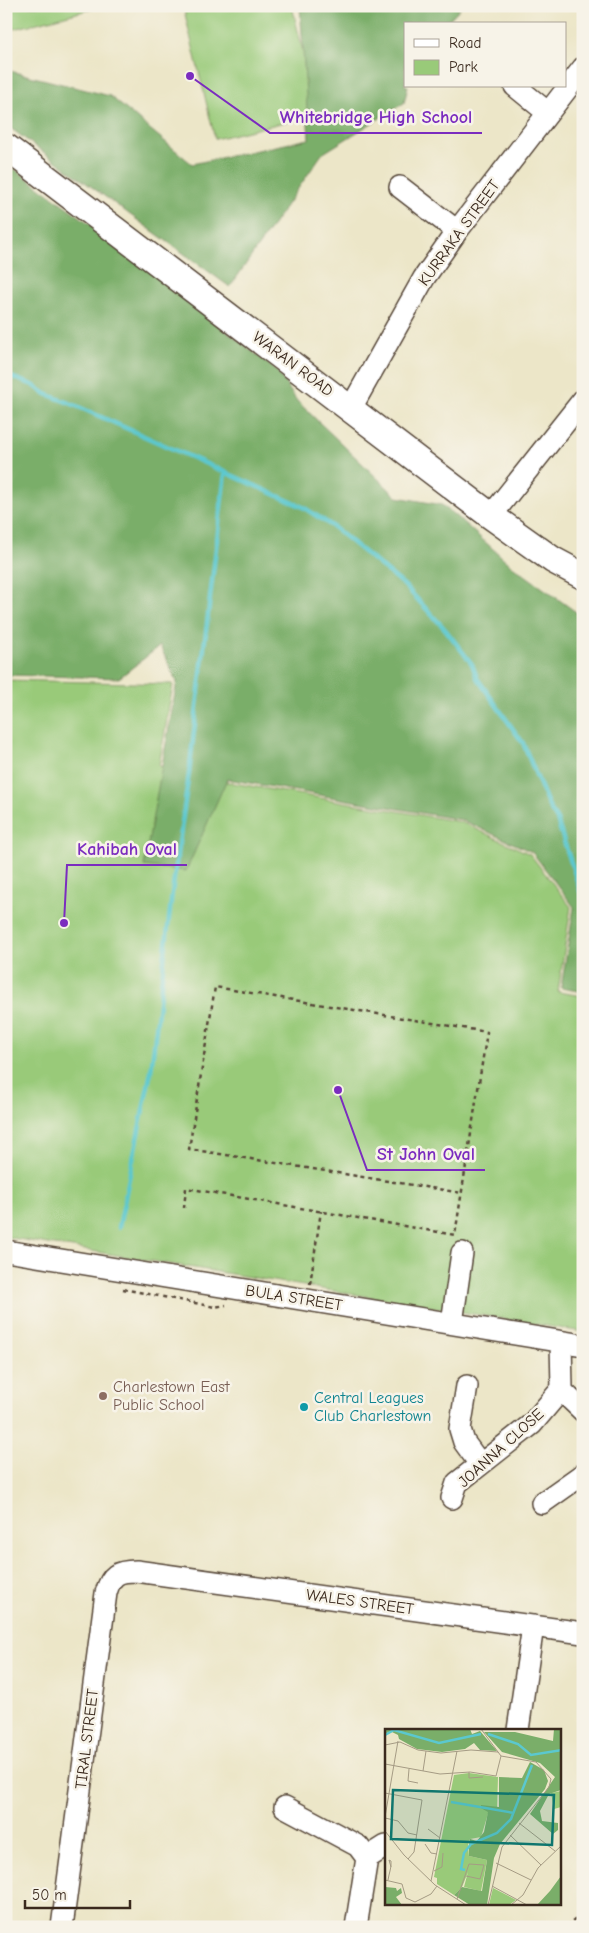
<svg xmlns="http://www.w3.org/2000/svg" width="589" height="1933" font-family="'Comic Neue',sans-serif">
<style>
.green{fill:#99ca79;stroke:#6a7a4c}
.forest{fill:#7aae69;stroke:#5a6c44}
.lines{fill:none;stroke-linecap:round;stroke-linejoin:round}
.stream{stroke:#5bc8cf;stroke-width:4.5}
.minor-casing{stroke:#564638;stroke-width:24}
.major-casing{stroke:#564638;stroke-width:29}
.path{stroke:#564638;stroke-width:2.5;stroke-dasharray:4 4;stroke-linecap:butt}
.minor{stroke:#fff;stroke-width:21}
.major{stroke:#fff;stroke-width:26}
.education-dot{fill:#8d6e63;stroke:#f7f3e8;stroke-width:2}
.culture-dot{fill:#0f9aa8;stroke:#f7f3e8;stroke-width:2}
.labels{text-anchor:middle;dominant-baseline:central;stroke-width:5;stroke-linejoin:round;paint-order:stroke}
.street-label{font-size:16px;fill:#3b2a1e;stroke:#f7f3e8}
.education-label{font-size:16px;fill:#785e54;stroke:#f7f3e8;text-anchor:start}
.culture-label{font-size:16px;fill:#0d838f;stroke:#f7f3e8;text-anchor:start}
.inset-river{fill:none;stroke:#5bc8cf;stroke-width:2.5}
.inset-road{fill:none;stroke:#a59b84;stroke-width:1}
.view{fill:#0f766e;fill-opacity:0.15;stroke:#0f766e;stroke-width:2.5}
.inset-edge{fill:none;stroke:#3b2a1e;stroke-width:2.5}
.leader{fill:none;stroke:#7b2cbf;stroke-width:2}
.callout-dot{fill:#7b2cbf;stroke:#f7f3e8;stroke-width:2}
.callout-label{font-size:18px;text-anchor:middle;font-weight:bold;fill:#7b2cbf;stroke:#f7f3e8;stroke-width:5;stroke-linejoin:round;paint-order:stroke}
</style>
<rect width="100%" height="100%" fill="#f7f3e8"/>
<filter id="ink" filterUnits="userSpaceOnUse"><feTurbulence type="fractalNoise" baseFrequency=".02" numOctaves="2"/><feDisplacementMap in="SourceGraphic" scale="10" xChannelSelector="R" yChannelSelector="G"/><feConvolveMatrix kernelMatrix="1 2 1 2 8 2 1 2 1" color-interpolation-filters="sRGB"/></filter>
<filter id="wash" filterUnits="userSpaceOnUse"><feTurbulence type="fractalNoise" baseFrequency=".0096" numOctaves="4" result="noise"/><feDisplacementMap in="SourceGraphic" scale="20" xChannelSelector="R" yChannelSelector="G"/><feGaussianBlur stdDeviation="1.12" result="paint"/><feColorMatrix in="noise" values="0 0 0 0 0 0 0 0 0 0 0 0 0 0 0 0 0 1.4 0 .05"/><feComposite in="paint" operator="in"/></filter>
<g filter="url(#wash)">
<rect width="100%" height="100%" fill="#ece6c8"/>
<path class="green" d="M6,6H104L6,31Z
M183,6H292L318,114L215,139Z
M6,680L173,684L159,766L227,782L461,822L530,854L571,907L558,992L583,996V1332L6,1237Z"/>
<path class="forest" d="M300,6H462L445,24H405V86H408L404,103L322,154L230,287L6,125V70L110,96L192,164L309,139Z
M6,163L104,234L277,371L297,401L397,497L442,505L465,524L511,565L583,617V992L561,988L574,907L532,852L462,820L227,779L186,871L144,866L177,682L160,646L119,678L6,675Z"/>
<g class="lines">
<path class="stream" d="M6,375L33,385L46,394L72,404L303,507L332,526L404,585L445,629L472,664L477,678L523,743L550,809L557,820L583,899
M119,1227L151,1071L172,893L189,773L225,473"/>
</g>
</g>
<g filter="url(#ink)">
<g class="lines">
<defs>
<path id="minor" d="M515,86L548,113
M400,187L457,231
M351,408L424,278L457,231L583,68
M491,516L583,400
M6,1251L583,1345
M452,1323L462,1253
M467,1386L460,1429L464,1442L480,1464
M561,1390L583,1411
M452,1498L457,1483L532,1424L559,1392L562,1388L561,1342
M542,1503L583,1474
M518,1730L533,1626
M285,1807L358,1846L367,1858
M62,1927L106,1593C111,1575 117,1571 136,1571L583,1633
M356,1927L367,1858L386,1846"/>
<path id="major" d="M6,147L491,516L553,560L583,576"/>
</defs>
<use href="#minor" class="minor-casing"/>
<use href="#major" class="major-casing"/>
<path class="path" d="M184,1208L186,1188L455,1235L487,1032L215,987L189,1149L462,1193
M310,1284L321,1211
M123,1289L215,1307L226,1305
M566,1927L583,1913"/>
<use href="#minor" class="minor"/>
<use href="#major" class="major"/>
</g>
</g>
<circle class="education-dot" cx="103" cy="1396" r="5"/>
<circle class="culture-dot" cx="304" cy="1407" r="5"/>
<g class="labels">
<g class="street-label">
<text transform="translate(459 233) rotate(-54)">KURRAKA STREET</text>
<text transform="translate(293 364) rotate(37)">WARAN ROAD</text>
<text transform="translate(294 1298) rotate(9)">BULA STREET</text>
<text transform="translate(501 1448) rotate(-42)">JOANNA CLOSE</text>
<text transform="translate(360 1602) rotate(8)">WALES STREET</text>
<text transform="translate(87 1739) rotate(-83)">TIRAL STREET</text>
</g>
<g class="education-label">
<text x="113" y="1387">Charlestown East<tspan x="113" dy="18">Public School</tspan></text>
</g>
<g class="culture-label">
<text x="314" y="1398">Central Leagues<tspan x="314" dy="18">Club Charlestown</tspan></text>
</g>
</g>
<g transform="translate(385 1729)">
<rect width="176" height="176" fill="#ece6c8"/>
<path d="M84,44L113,48L112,79L105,78L96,108L85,110L83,116L84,127L102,131L96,162L79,158L83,143L77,158L69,166L52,155V149L49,148L69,46ZM176,62V78L169,80L166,64ZM108,159L131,171L124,176H104Z" fill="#99ca79"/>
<path d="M0,0H85L87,5L95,2L112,22L95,21L89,14L80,20L57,23L32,20L14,10L13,6L7,3L1,4ZM169,0H176V61L164,65L155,82L157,92L173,94V101L168,105L145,85L170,48L155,34L117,23L99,3H130L168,12ZM145,33L159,41L163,52L160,60L115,115L109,129L102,176H85L69,166L77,158L97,162L102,131L84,127V116L85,110L92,112L99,103L103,83L96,79V76L114,78V48L137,49ZM176,147L175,176H152L165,162ZM0,158L11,159L12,162L16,159L17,164L11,168L17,176H0Z" fill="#7aae69"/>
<path class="inset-river" d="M103,5L133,15L146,26L177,21M0,6L9,1L54,14L96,5M66,73L129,84M80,141L76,140L79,124L86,115L112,104L126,90L147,36"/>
<path class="inset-road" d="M96,0L116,27L151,33L166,50L164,58L117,118L103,176M0,16L15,13L33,21L56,24L86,21L113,23M0,35L55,45L85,43L111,47L116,27M24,40L23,52L33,54M38,42L41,22M84,43V49L98,48M0,64L37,71L29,123L23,130M0,88L13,12M0,89L13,92L23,104L32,106M134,94L170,122M43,100L55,109M0,102L19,126L50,156L81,176M125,106L156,136M40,115L46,124L52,125M111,134L146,151M49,142L57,138L58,124M0,151L17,155L21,169L30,173L46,165L52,157M3,151L4,146L5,142L6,137V132L4,131L6,138M46,152L72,22M107,157L142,176M72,170L84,135L99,136L95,150L81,147M126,176L138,166L153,139L177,116"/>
<path class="view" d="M8,61L169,66L167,116L6,110Z"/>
<rect width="176" height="176" class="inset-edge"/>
</g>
<path class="leader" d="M190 76L270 133H482M64 923L67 865H187M338 1090L367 1170H485"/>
<g class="callout-dot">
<circle cx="190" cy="76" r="5"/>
<circle cx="64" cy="923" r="5"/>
<circle cx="338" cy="1090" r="5"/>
</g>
<g class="callout-label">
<text x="376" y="123">Whitebridge High School</text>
<text x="127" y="855">Kahibah Oval</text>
<text x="426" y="1160">St John Oval</text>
</g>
<rect width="589" height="1933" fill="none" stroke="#f7f3e8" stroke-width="25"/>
<rect x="404" y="22" width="162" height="65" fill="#f7f3e8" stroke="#aca397"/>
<rect x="414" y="39" width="25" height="8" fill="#ffffff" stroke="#aca397"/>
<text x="449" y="48" font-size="15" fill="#3b2a1e">Road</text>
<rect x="414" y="60" width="25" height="15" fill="#99ca79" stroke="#aca397"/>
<text x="449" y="72" font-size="15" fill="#3b2a1e">Park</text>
<path d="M25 1900v8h105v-8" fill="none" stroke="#3b2a1e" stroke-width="2.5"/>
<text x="32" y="1900" font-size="15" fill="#3b2a1e" stroke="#f7f3e8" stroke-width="4" paint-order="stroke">50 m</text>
</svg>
